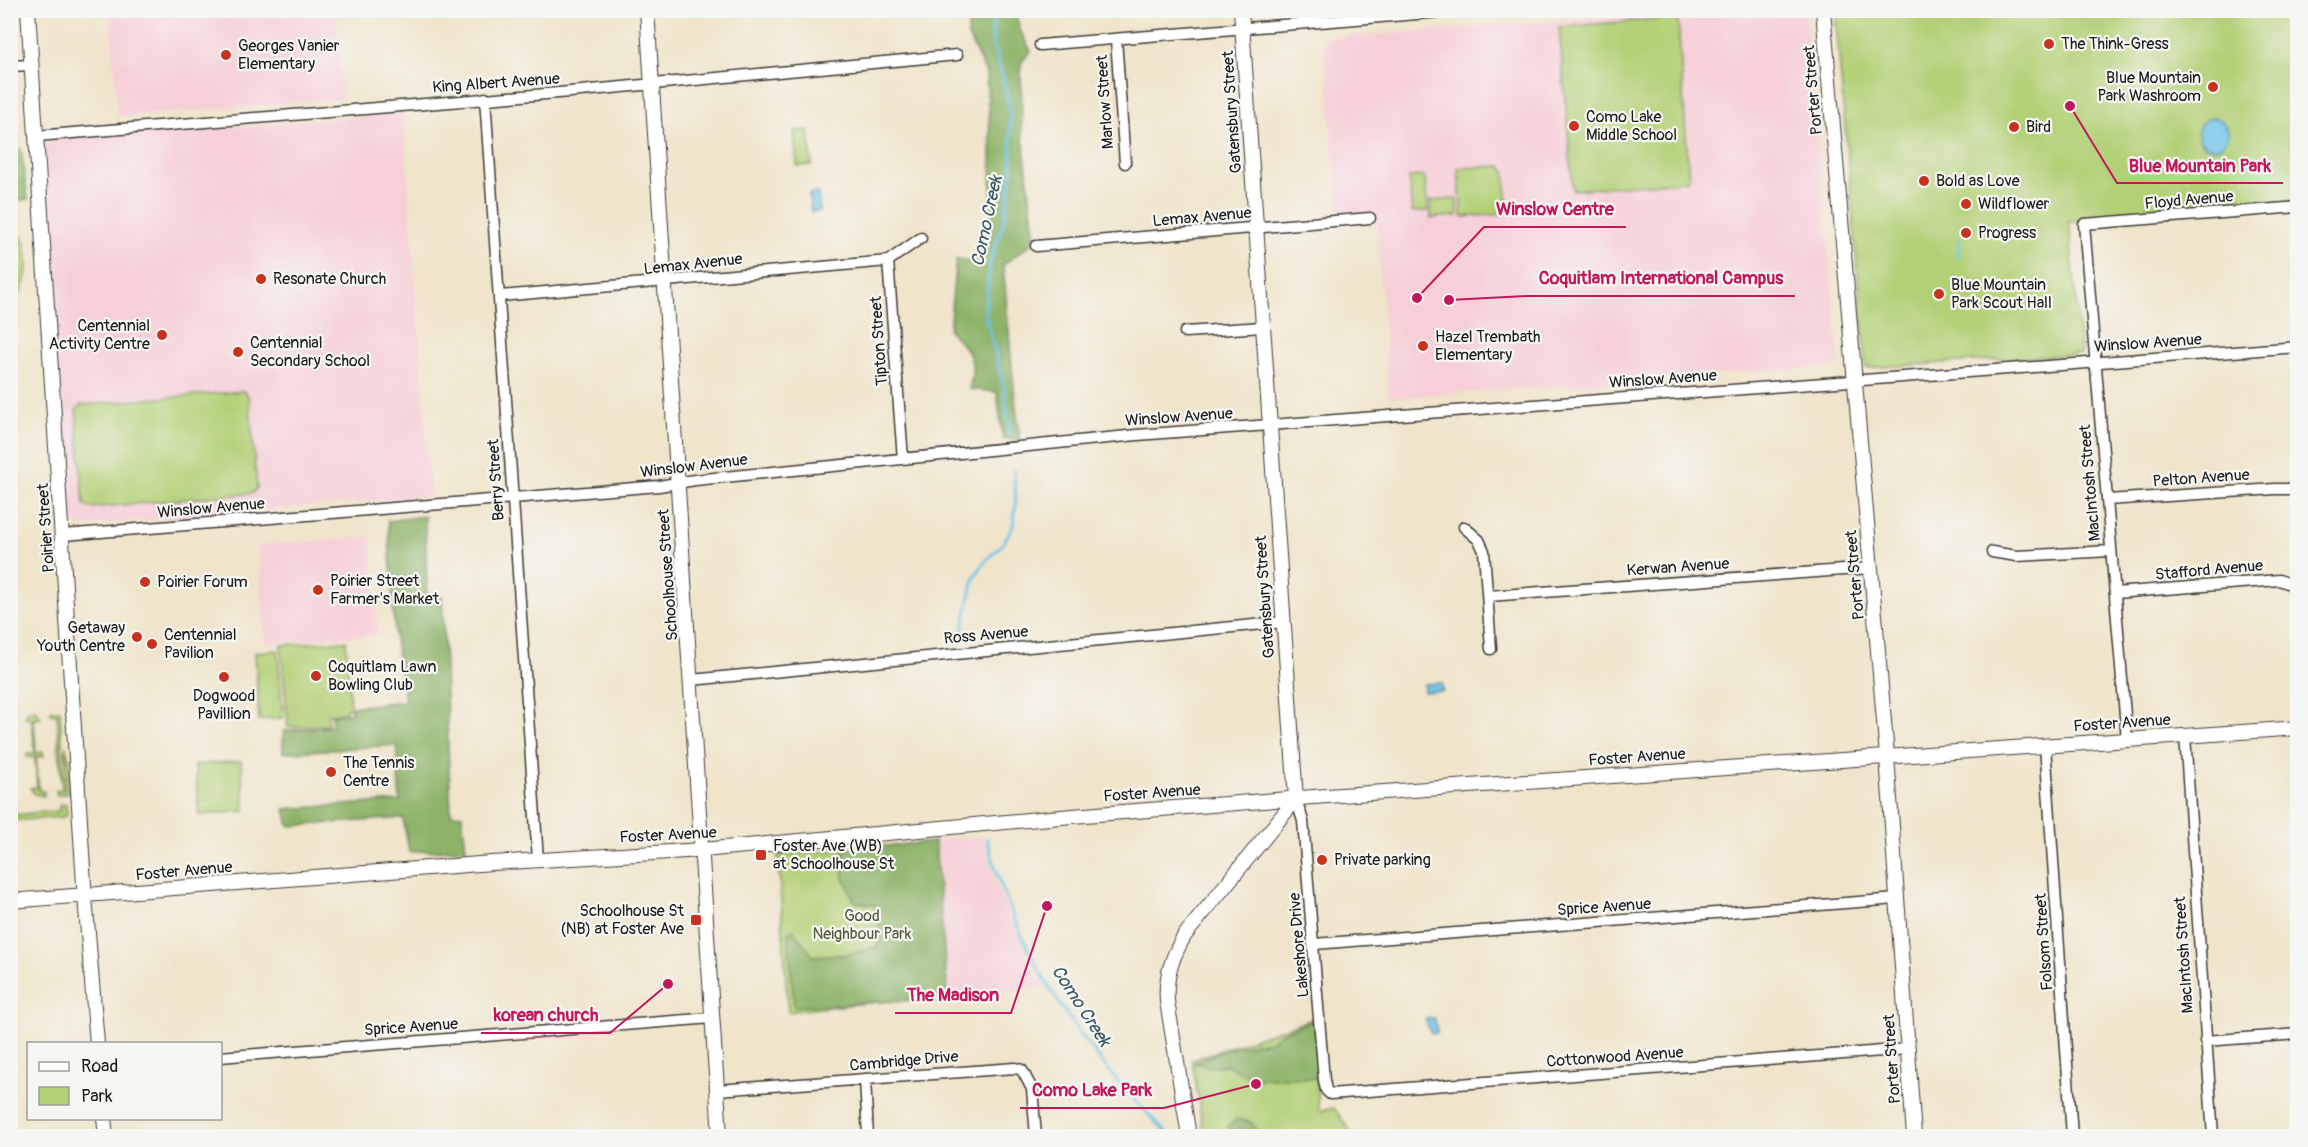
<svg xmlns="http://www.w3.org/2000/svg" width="2308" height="1147" font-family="Pangolin,sans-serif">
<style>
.built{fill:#f6cfd7}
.green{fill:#b2d076;stroke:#677649;stroke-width:1.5}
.forest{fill:#8db267;stroke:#546742;stroke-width:1.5}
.water{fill:#6bc2e8;stroke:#446f82;stroke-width:1.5}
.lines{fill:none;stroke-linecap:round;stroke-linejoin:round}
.stream{stroke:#6bc2e8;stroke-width:3}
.minor-casing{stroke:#3c3a36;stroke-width:13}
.tertiary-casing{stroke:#3c3a36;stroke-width:16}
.minor{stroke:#fff;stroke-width:10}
.tertiary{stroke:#fff;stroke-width:14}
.poi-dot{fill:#c8321e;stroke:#f6f6f2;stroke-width:2}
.labels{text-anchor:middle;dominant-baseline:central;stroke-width:4.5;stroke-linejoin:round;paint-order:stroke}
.poi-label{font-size:16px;fill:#1c1c1c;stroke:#f6f6f2;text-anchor:start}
.street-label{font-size:16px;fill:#1c1c1c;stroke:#f6f6f2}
.park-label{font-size:16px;fill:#505b3c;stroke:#f6f6f2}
.water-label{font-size:18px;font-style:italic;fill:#385663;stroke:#f6f6f2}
.leader{fill:none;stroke:#c2185b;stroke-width:2}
.callout-dot{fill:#c2185b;stroke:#f6f6f2;stroke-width:2}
.callout-label{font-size:18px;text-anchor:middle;font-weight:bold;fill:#c2185b;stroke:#f6f6f2;stroke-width:4.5;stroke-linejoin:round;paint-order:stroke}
</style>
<rect width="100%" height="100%" fill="#f6f6f2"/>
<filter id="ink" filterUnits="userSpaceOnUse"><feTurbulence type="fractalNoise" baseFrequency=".0167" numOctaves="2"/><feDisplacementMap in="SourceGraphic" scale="12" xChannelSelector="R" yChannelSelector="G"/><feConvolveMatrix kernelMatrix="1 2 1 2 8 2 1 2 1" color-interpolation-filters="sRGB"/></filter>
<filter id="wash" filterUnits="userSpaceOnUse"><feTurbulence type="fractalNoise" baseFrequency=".008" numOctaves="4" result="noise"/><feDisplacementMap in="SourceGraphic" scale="24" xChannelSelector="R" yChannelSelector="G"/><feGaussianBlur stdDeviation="1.35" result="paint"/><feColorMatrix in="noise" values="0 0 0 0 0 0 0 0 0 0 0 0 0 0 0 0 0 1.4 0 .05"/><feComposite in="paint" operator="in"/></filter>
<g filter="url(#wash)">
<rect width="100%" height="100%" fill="#f0e4ca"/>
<path class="built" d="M110,11H336L343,99L118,117Z
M1686,11H1805L1840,366L1389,398L1376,214L1338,217L1324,38Z
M403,110L431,496L79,526L73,523L70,515L60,400L58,396L44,146L51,141L391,114Z
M371,537L378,635L265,643L258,545Z
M983,836L999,893L1036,976L1044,987L948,998L937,840Z"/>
<path class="green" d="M1835,11H2297V202L2069,222L2081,354L1866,368Z
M1673,18L1678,22L1689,178L1685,181L1573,190L1559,27Z
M809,130L812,165L797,166L794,131Z
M1501,166L1505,171L1508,209L1505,214L1462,217L1458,168Z
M1422,176L1425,178L1428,211L1412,212L1409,177Z
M1457,199L1458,216L1431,218L1430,201Z
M11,220C33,245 32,281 11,307V287L17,267L15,251L11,239Z
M244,391L249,397L257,488L253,493L90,508L84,504L76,410L81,405Z
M346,641L350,708H346V713L328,714V725L288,727L281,645Z
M278,650L283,718L259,720L255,652Z
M35,709L41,718L34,719L36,753L43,752L44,756L36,757L39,791H44V796L35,794L30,788L37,787L35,758L27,757V754L35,753L32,720L25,718L27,712Z
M60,710L65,794L57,795L56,790L62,789L57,714H51V711Z
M65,745L72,769L73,793H68Z
M241,761L245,811L199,815L195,765Z
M66,804L67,815L62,817L11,821V815L59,811V805Z
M935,842L943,994L788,1012L778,855Z
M1312,1019L1319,1111L1334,1108L1354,1136H1204L1192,1060Z"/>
<path class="forest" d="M969,11H1015L1020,30L1031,51L1021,63L1022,128L1035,241L1003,265C1009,324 1012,382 1020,440L1003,439L997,392L969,389C978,359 969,351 949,330L956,259L982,261L992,235L991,147L986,73L968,36Z
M21,149L28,199L11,201V150Z
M425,516L427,594L442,596L451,814L462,815L466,849L409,852L403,818L289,826L285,809L400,801L396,745L283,753V731L332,726V715L351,713V707L405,701L395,640L388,521Z
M935,842L948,998L794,1007L788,933L793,930L813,956L849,954L877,947L881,933L875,905L855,902L844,878V849Z
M1315,1020L1319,1078H1250L1227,1065L1208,1067L1194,1063L1226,1049L1270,1041L1283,1032Z
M1237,1119L1251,1122L1260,1136H1227L1229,1125Z"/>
<path class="water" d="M2198 133a15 15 0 1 1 30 0a15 15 0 1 1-30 0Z
M818,193L820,211L811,212L809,194Z
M1442,683L1443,691L1424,692V684Z
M1435,1018L1437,1033L1431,1034L1425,1019Z"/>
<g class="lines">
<path class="stream" d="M992,10L993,44L1006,89L1010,115L1012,174L1004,221L990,262L985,313L1004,387L1010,436
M1958,256L1960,240
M960,643L974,578L986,560L1002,545L1013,526L1016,501L1014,470
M987,839C1016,954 1084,1053 1169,1135"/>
</g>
</g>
<g filter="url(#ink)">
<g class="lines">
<defs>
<path id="minor" d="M1116,39L1125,163
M1040,45L1465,10
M10,66L32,65
M485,98L538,860
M37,136L570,92L957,55
M1036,246L1370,218
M500,296L888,261
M1185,332L1263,327
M903,459L888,261L921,238
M2107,500L2275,489H2298
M1464,527L1479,540L1484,551L1491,649
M64,535L659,486L695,480L1137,435L2298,347
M1992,552L2017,556L2111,551
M2115,593L2279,580L2293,585L2298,605
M1488,596L1871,568
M691,680L1284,622
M2185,736L2213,1136
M2127,739L2084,224L2298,207
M2045,745L2072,1136
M1296,799L1303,821L1324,1080L1326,1090L1330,1094L1908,1049
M1314,944L1897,899
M2205,1041L2298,1034
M220,1057L712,1018
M865,1079L868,1136
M718,1090L1015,1068L1022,1070L1032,1089L1036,1136"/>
<path id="tertiary" d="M28,10L84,884L97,1044
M647,10L720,1136
M1823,10L1887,756L1914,1136
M10,901L492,863L702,850L1072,816L1313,797L2298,728
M104,1118L106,1136
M1189,1136L1167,1001C1165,977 1172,956 1185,935L1296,799L1241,10"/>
</defs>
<use href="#minor" class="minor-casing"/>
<use href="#tertiary" class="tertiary-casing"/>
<use href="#minor" class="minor"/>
<use href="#tertiary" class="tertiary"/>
</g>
</g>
<g class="poi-dot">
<circle cx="2049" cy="44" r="6"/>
<circle cx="226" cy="55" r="6"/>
<circle cx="2213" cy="87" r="6"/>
<circle cx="1574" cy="126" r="6"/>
<circle cx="2014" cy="127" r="6"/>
<circle cx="1924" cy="181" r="6"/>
<circle cx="1966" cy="204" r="6"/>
<circle cx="1966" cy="233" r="6"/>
<circle cx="261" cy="279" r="6"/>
<circle cx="1939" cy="294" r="6"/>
<circle cx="162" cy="335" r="6"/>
<circle cx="1423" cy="346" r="6"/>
<circle cx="238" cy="352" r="6"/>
<circle cx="145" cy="582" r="6"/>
<circle cx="318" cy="590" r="6"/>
<circle cx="137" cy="637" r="6"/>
<circle cx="152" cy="644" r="6"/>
<circle cx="316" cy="676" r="6"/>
<circle cx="224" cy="677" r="6"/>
<circle cx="331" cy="772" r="6"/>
<rect x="755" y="849" width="12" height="12" rx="3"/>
<circle cx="1322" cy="860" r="6"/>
<rect x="690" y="914" width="12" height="12" rx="3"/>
</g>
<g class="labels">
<g class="poi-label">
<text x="2061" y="44">The Think-Gress</text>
<text x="238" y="46">Georges Vanier<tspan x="238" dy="18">Elementary</tspan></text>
<text x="2201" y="78" text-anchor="end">Blue Mountain<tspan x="2201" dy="18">Park Washroom</tspan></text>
<text x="1586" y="117">Como Lake<tspan x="1586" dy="18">Middle School</tspan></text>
<text x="2026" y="127">Bird</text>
<text x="1936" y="181">Bold as Love</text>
<text x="1978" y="204">Wildflower</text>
<text x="1978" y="233">Progress</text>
<text x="273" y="279">Resonate Church</text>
<text x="1951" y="285">Blue Mountain<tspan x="1951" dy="18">Park Scout Hall</tspan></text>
<text x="150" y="326" text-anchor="end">Centennial<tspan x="150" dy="18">Activity Centre</tspan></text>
<text x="1435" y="337">Hazel Trembath<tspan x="1435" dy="18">Elementary</tspan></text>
<text x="250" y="343">Centennial<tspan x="250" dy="18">Secondary School</tspan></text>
<text x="330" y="581">Poirier Street<tspan x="330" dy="18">Farmer's Market</tspan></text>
<text x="157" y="582">Poirier Forum</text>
<text x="125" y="628" text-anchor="end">Getaway<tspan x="125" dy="18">Youth Centre</tspan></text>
<text x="164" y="635">Centennial<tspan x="164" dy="18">Pavilion</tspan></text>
<text x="328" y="667">Coquitlam Lawn<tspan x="328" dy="18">Bowling Club</tspan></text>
<text x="224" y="696" text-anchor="middle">Dogwood<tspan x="224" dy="18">Pavillion</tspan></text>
<text x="343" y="763">The Tennis<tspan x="343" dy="18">Centre</tspan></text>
<text x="773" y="846">Foster Ave (WB)<tspan x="773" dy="18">at Schoolhouse St</tspan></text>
<text x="1334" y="860">Private parking</text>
<text x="684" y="911" text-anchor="end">Schoolhouse St<tspan x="684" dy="18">(NB) at Foster Ave</tspan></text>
</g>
<g class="street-label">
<text transform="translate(496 83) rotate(-4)">King Albert Avenue</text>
<text transform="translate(1813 90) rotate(-95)">Porter Street</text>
<text transform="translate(1105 102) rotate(-94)">Marlow Street</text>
<text transform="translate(1232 112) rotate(-94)">Gatensbury Street</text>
<text transform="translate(2189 200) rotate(-5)">Floyd Avenue</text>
<text transform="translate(1202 217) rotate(-5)">Lemax Avenue</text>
<text transform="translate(693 264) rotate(-6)">Lemax Avenue</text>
<text transform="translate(879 341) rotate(-94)">Tipton Street</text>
<text transform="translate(2148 343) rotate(-4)">Winslow Avenue</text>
<text transform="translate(1663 379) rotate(-4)">Winslow Avenue</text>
<text transform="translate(1179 417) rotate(-4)">Winslow Avenue</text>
<text transform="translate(694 466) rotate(-7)">Winslow Avenue</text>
<text transform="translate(2201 478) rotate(-4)">Pelton Avenue</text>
<text transform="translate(496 480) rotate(-94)">Berry Street</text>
<text transform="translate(2090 483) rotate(-95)">MacIntosh Street</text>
<text transform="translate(211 508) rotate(-5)">Winslow Avenue</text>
<text transform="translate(46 528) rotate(-94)">Poirier Street</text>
<text transform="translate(1678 567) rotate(-4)">Kerwan Avenue</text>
<text transform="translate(2209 570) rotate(-5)">Stafford Avenue</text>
<text transform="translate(668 575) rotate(-94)">Schoolhouse Street</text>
<text transform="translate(1855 575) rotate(-95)">Porter Street</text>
<text transform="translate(1265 597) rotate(-94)">Gatensbury Street</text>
<text transform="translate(986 635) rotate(-5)">Ross Avenue</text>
<text transform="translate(2122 723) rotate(-4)">Foster Avenue</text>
<text transform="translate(1637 757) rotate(-4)">Foster Avenue</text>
<text transform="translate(1152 793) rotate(-4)">Foster Avenue</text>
<text transform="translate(668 835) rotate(-3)">Foster Avenue</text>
<text transform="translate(184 871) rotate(-5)">Foster Avenue</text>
<text transform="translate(1604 907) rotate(-4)">Sprice Avenue</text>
<text transform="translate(2044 942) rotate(-94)">Folsom Street</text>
<text transform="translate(1299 945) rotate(-95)">Lakeshore Drive</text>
<text transform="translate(2184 955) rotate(-94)">MacIntosh Street</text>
<text transform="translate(411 1027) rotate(-4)">Sprice Avenue</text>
<text transform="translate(1615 1057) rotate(-4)">Cottonwood Avenue</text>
<text transform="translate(1892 1059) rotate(-94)">Porter Street</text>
<text transform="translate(904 1061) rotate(-5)">Cambridge Drive</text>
</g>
<g class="park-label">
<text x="862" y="916">Good<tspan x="862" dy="18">Neighbour Park</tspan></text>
</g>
<g class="water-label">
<text transform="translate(987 221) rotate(-78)">Como Creek</text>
<text transform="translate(1081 1006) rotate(57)">Como Creek</text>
</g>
</g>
<path class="leader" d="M2070 106L2117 183H2283M1417 298L1484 227H1626M1449 300L1527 296H1795M1047 906L1011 1013H895M668 984L610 1033H481M1256 1084L1164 1108H1020"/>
<g class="callout-dot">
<circle cx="2070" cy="106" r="6"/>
<circle cx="1417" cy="298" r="6"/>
<circle cx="1449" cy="300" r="6"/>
<circle cx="1047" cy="906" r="6"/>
<circle cx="668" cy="984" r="6"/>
<circle cx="1256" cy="1084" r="6"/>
</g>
<g class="callout-label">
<text x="2200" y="172">Blue Mountain Park</text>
<text x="1555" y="215">Winslow Centre</text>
<text x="1661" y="284">Coquitlam International Campus</text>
<text x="953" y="1001">The Madison</text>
<text x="546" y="1021">korean church</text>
<text x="1092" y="1096">Como Lake Park</text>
</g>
<rect width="2308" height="1147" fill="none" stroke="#f6f6f2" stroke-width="36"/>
<rect x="27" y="1042" width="195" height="78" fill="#f6f6f2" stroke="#9f9f9c" stroke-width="1.5"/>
<rect x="39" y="1062" width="30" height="9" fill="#ffffff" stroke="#9f9f9c" stroke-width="1.5"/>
<text x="81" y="1072" font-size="18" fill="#1c1c1c">Road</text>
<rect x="39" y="1087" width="30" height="18" fill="#b2d076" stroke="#9f9f9c" stroke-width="1.5"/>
<text x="81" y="1102" font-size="18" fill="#1c1c1c">Park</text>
</svg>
